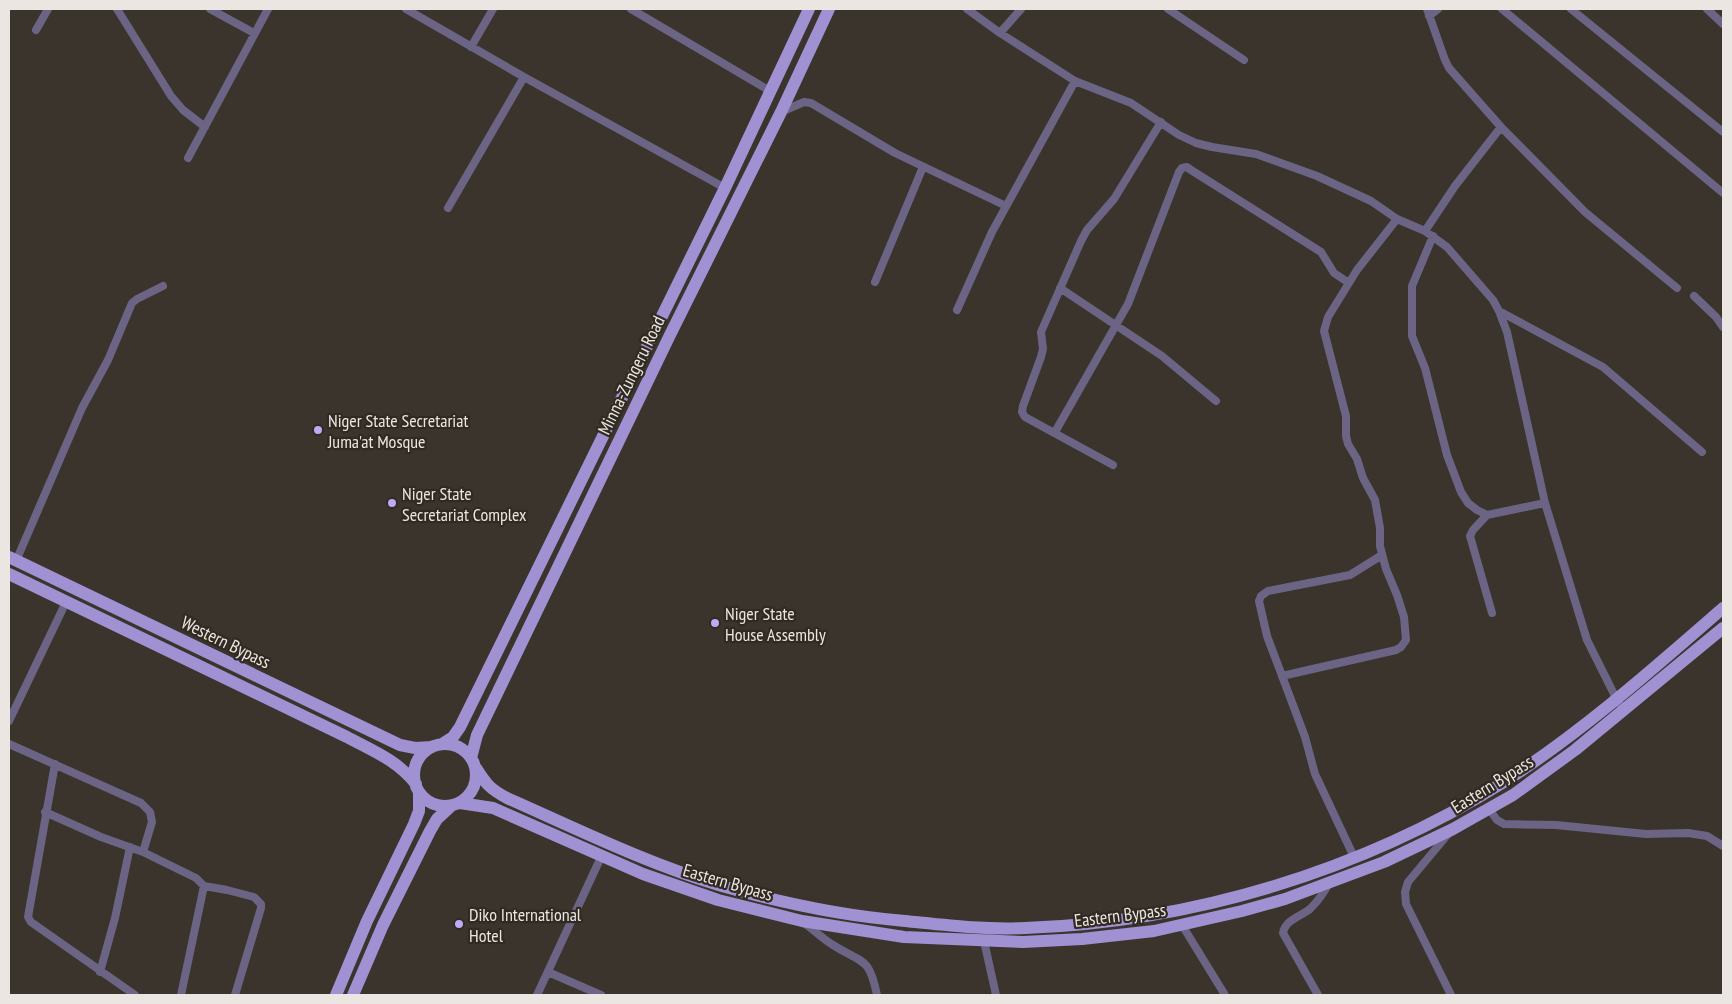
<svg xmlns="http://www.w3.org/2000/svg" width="1732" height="1004" font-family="'PT Sans Narrow',sans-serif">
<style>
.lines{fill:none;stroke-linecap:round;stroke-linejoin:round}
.street{stroke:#6b6485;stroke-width:8}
.primary{stroke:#a091d3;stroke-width:12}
.poi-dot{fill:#bbaaf6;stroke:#312a22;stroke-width:2}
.labels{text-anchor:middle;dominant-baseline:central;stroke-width:4.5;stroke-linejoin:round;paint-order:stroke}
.street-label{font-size:18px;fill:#ebe6e1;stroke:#312a22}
.poi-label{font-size:18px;fill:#ebe6e1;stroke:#312a22;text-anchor:start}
</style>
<rect width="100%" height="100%" fill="#3b342c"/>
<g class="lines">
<path class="street" d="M117,9L171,96L183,110L205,127
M210,9L254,33
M406,9L524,77L725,188
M631,9L770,91
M967,9L1000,33L1075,81L1131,103L1179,135L1196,143L1212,147L1256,154L1317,176L1371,201L1397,219L1425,231L1447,247L1493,300L1499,311L1507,332L1545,503L1587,640L1616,698L1624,711
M1168,9L1244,60
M1427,9L1445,60L1449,68L1501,127L1585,212L1677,288
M1502,9L1723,193
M1571,9L1723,132
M1707,9L1723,24
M1429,16L1438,9
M36,30L48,9
M1000,33L1021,9
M471,47L493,9
M781,112L804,102L811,103L895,153L1006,206
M188,158L268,9
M448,208L524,77
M1425,231L1455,186L1501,127
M1433,236L1412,286V336L1425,368L1447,455L1461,492L1468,503L1477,510L1487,515L1473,530L1470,536L1492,613
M875,282L923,167
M1060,288L1162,356L1216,401
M1694,296L1716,317L1723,327
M957,310L992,232L1075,81
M1499,311L1603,367L1702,452
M1055,432L1128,304L1179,172L1182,168L1187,167L1191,170L1321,252L1334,273L1349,283
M1113,465L1025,417L1022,412L1023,406L1041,357L1043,349L1041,332L1081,241L1087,230L1114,199L1161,122
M1487,515L1545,503
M16,561L82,408L108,360L132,303L137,299L163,286
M1282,676L1396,650L1401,647L1406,640L1404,617L1397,595L1386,569L1380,546V528L1375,500L1363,478L1357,459L1348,444L1346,436V416L1324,331L1328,317L1357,270L1397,219
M9,721L66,602
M9,744L141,803L150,812L152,822L143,852
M55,764L28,917L31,922L135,995
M1489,809L1497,820L1504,824L1556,825L1646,834L1688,833L1707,836L1723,846
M45,812L101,837L143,852L196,878L204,886L227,890L254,897L261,904V908L235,995
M1449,833L1408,882L1405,892L1406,904L1451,995
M1354,857L1315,774L1305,737L1267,636L1259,601L1261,596L1268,591L1350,575L1382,555
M804,923C814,930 823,939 833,945C863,964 869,956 877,995
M1182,925L1225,995
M984,941L996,995
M100,972L115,918L130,847
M548,972L601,995
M181,995L204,886
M537,995L601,857
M1318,995L1283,933C1285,920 1301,916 1310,909C1318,901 1324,893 1329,883"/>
<path class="primary" d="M9,557L400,745L415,748L432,747
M9,574L347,737C373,751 397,760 416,784
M442,744L453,737L460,727L725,188L809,9
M414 775a31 31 0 1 1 62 0a31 31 0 1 1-62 0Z
M471,758L477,735L669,337L781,112L829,9
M476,768C486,784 490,789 507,798C577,829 648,864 722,886C782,903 844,916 905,921C945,925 985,930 1025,928C1193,922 1361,871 1504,782C1582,732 1653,669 1723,608
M460,803L493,808L643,874L718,900L802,921L904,937L1023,942L1082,939L1154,931L1242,911L1285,899L1384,862L1453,829L1513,795L1575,750L1723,628
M336,995L367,921L414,824L419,811V792
M353,995L383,925L430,831L437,819L451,806"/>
</g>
<g class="poi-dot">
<circle cx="318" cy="430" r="5"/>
<circle cx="392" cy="503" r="5"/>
<circle cx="715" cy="623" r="5"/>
<circle cx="459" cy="924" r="5"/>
</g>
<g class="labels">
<g class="street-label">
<text transform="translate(631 375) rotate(-64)">Minna-Zungeru Road</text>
<text transform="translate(226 642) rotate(26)">Western Bypass</text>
<text transform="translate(1492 784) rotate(-32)">Eastern Bypass</text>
<text transform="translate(728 882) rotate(16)">Eastern Bypass</text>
<text transform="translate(1120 915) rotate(-7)">Eastern Bypass</text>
</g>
<g class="poi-label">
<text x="328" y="420">Niger State Secretariat<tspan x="328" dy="21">Juma'at Mosque</tspan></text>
<text x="402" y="493">Niger State<tspan x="402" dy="21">Secretariat Complex</tspan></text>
<text x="725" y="613">Niger State<tspan x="725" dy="21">House Assembly</tspan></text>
<text x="469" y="914">Diko International<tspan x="469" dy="21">Hotel</tspan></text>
</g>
</g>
<rect width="1732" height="1004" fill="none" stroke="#ebe6e1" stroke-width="20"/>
</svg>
